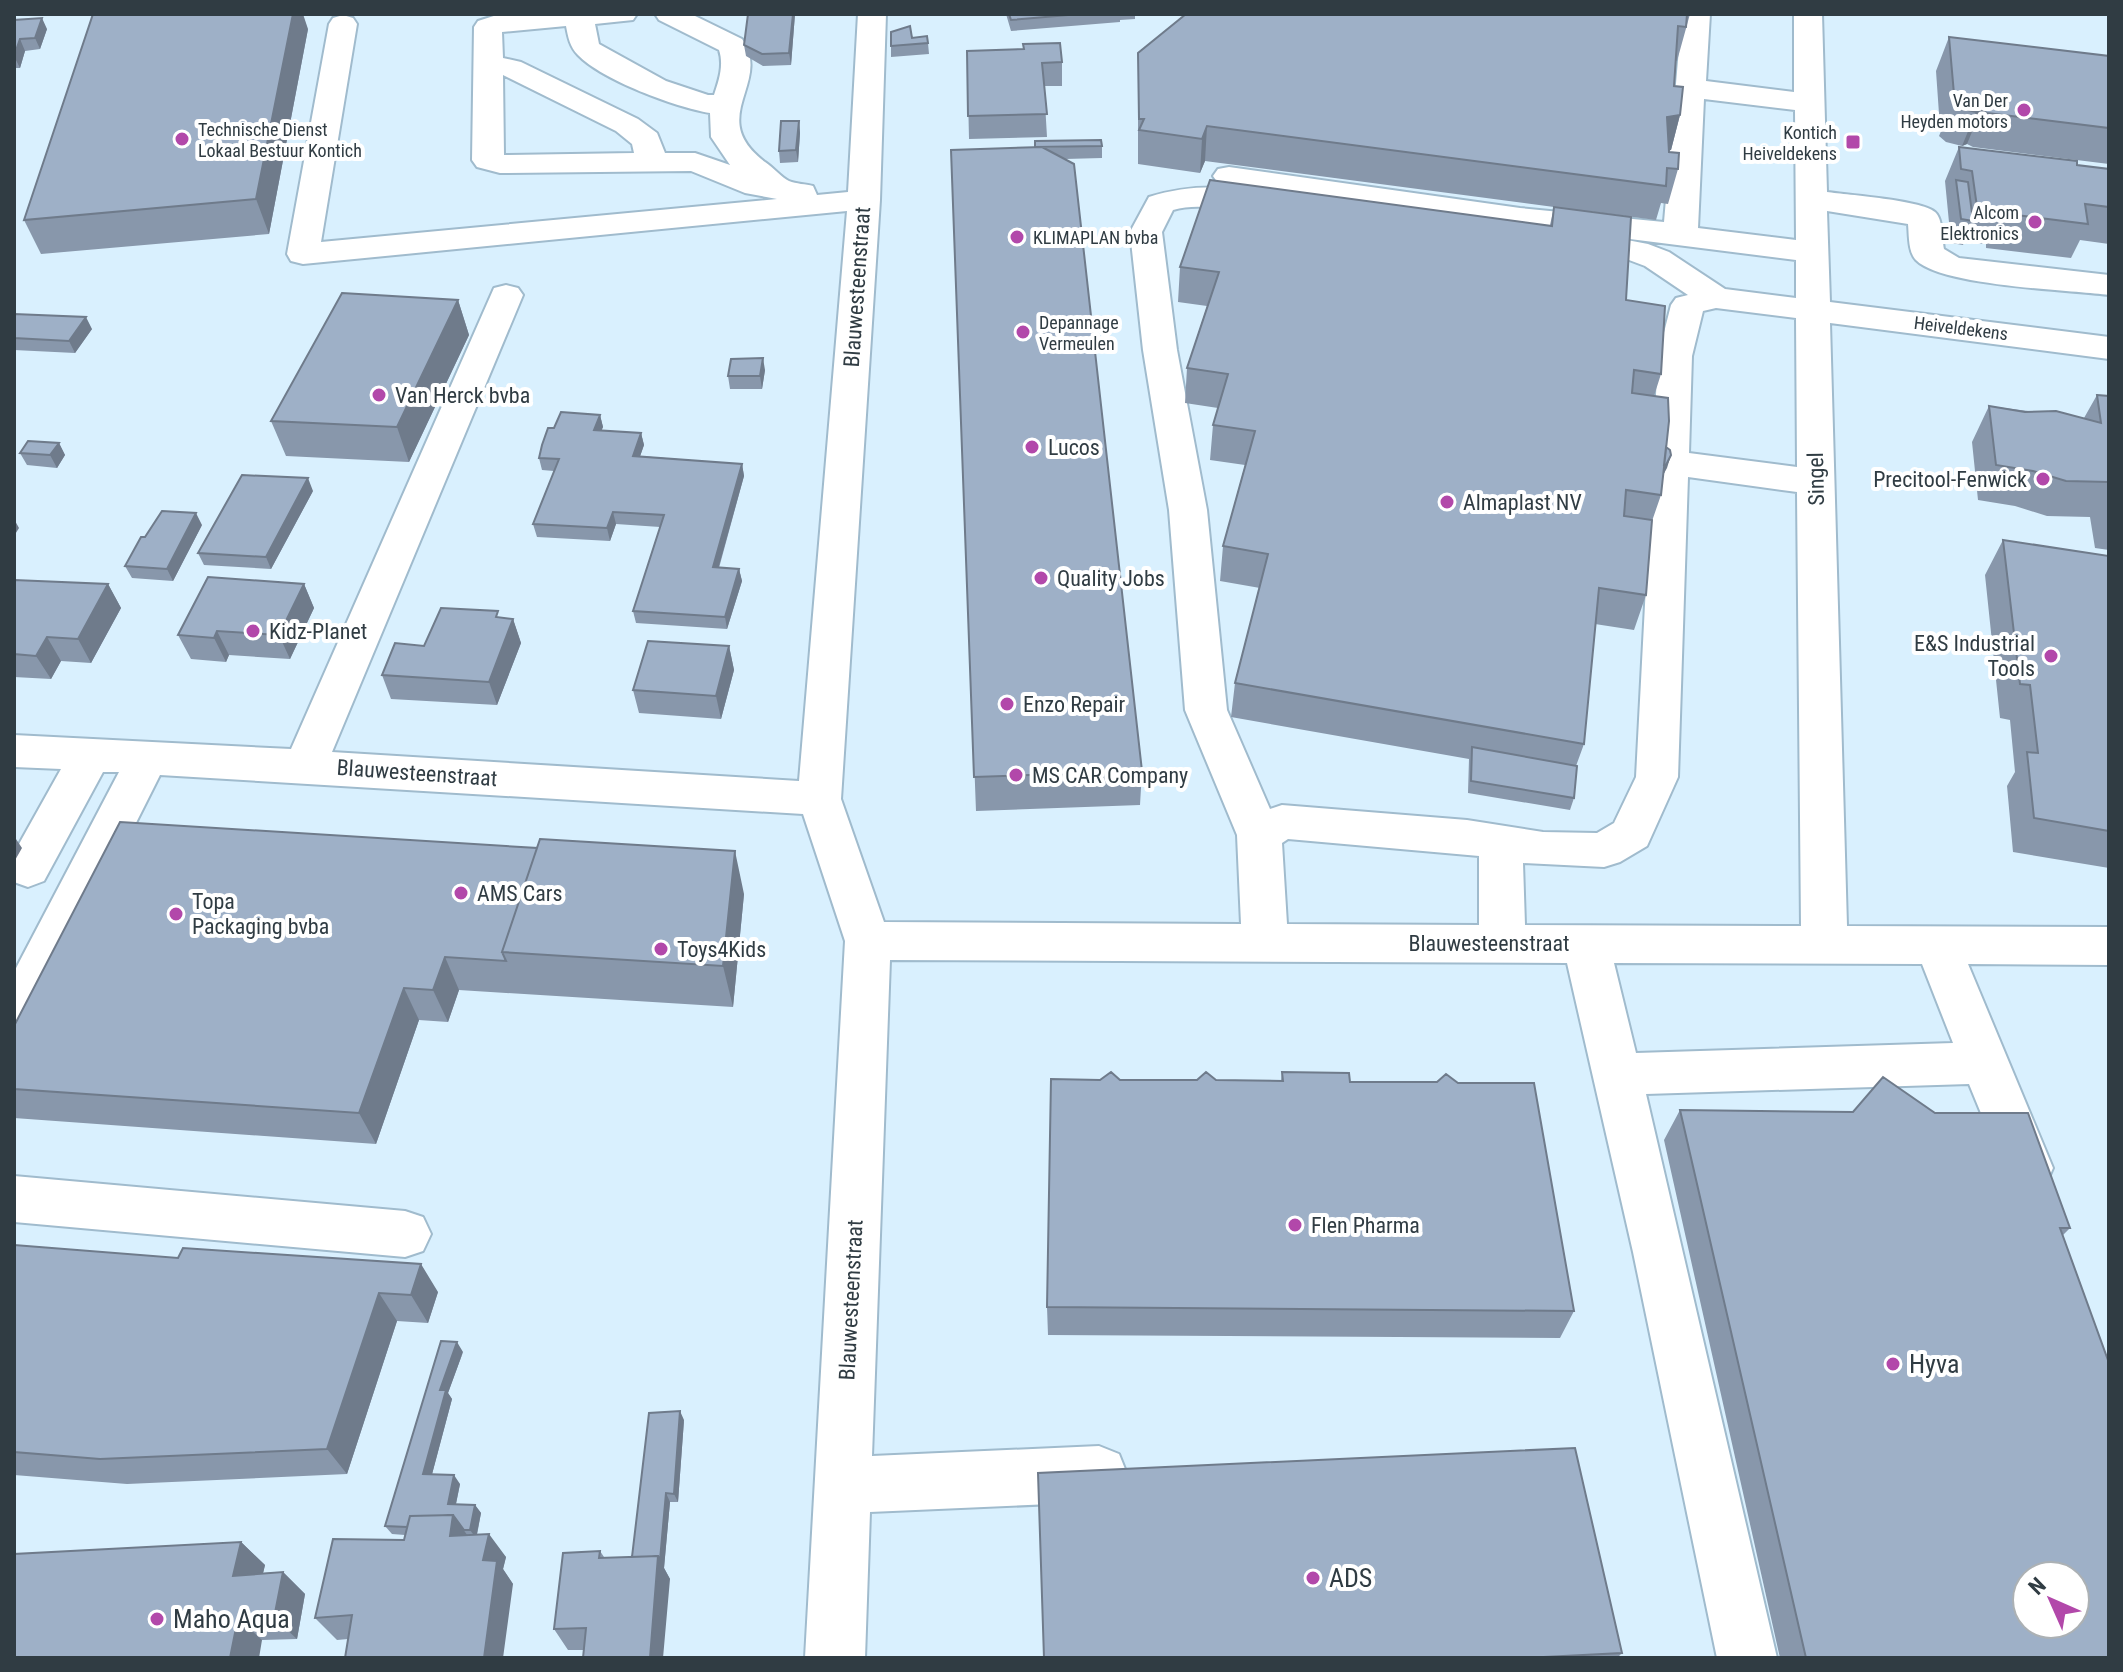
<svg xmlns="http://www.w3.org/2000/svg" width="2123" height="1672" font-family="'Roboto Condensed',sans-serif">
<style>
.lines{fill:none;stroke-linecap:round;stroke-linejoin:round}
.minor-casing{stroke:#a0bbcd;stroke-width:4}
.minor{fill:#fff;fill-rule:evenodd}
.wall{fill:#8897ab}
.shaded-wall{fill:#6f7b8b}
.building{fill:#9eb0c7;stroke:#6f7b8b;stroke-width:2;fill-rule:evenodd}
.poi-dot{fill:#b248aa;stroke:#fff;stroke-width:3}
.labels{text-anchor:middle;dominant-baseline:central;stroke-width:8;stroke-linejoin:round;paint-order:stroke}
.far-poi-label{font-size:18px;fill:#303c43;stroke:#fff;text-anchor:end}
.far-street-label{font-size:18px;fill:#303c43;stroke:#fff}
.street-label{font-size:22px;fill:#303c43;stroke:#fff}
.poi-label{font-size:22px;fill:#303c43;stroke:#fff;text-anchor:start}
.near-poi-label{font-size:26px;fill:#303c43;stroke:#fff;text-anchor:start}
</style>
<rect width="100%" height="100%" fill="#d9f0fe"/>
<g class="lines">
<defs>
<path id="minor" d="M500,14H637L633,20L595,24L599,44L666,81L708,95H714C719,80 724,65 719,50L659,20L655,14H691L742,39C773,83 705,117 765,162C773,167 782,178 789,181C796,184 806,184 813,186L817,195L848,192L858,14H886L880,200L841,799L884,922L1241,924L1237,835L1185,710L1169,510L1143,350L1130,232L1149,197C1190,184 1232,185 1274,195L1279,202L1274,209C1241,217 1207,200 1173,210L1162,232L1177,350L1207,510L1227,710L1270,809L1282,805L1467,820L1543,832L1597,833L1614,823L1636,777L1658,356L1671,305L1676,298L1688,295L1645,266L1629,260L1558,247L1554,240L1563,232L1229,185L1218,183L1213,176L1218,169L1229,167L1520,208L1664,222L1682,14H1710L1706,81L1794,92V14H1822L1827,192C1848,195 1921,200 1935,212C1943,219 1942,239 1944,249L1959,258L2109,275V295C2069,290 1941,286 1916,260C1908,252 1909,234 1908,224L1827,211L1830,302L2109,337V359L1830,323L1847,926L2109,927V965L1968,964L2053,1168L2046,1184L2028,1190L2010,1184L1969,1084L1646,1094L1777,1658H1717L1633,1252L1567,963L890,960L872,1456L1099,1446L1119,1454L1127,1474L1119,1494L1099,1502L870,1512L865,1658H805L845,941L803,814L160,775L31,1032L14,1038V972L119,772H103L44,881L28,887L14,882V853L61,769L14,767V735L291,749L494,288L506,285L518,288L523,295L332,752L799,781L847,211L303,264L291,261L287,254L329,24L333,18L343,15L353,18L357,24L321,242L777,199L745,193L691,171L500,173L477,167L472,160L474,27L478,21ZM566,26C568,37 570,47 578,55C602,80 675,107 710,113L711,137L730,165L695,153H665L657,133L638,119L521,62L503,58L502,32ZM503,75L616,131L632,144L634,153L504,155ZM1704,99L1795,110L1796,240L1698,228ZM1606,236L1796,260V298L1725,289L1669,252L1648,244ZM1716,308L1796,318L1797,467L1689,453L1692,356L1703,311ZM1688,477L1797,492L1801,926L1525,925L1523,863L1604,867L1620,862L1647,846L1678,777ZM1288,839L1479,856V925L1287,924L1282,843ZM1614,963L1922,964L1953,1043L1636,1053Z
M14,1176L405,1211L423,1217L431,1234L423,1251L405,1257L14,1222Z"/>
</defs>
<use href="#minor" class="minor-casing"/>
<use href="#minor" class="minor"/>
</g>
<path class="wall" d="M795,14L791,65L763,66L746,56L744,45Z
M1006,14H1135V19L1120,20V22L1011,31Z
M1186,14H1690L1677,61H1676L1674,86L1680,115L1671,150H1669L1678,169L1668,204L1661,203L1656,220L1587,211L1626,300L1661,374L1654,396L1666,447L1671,455L1663,476L1661,495L1651,524L1646,595L1634,630L1595,624L1584,744L1576,766L1574,798L1570,810L1468,793L1469,759L1231,717L1235,683L1260,588L1220,581L1223,546L1245,465L1210,460L1213,425L1218,408L1185,403L1187,368L1207,306L1178,302L1180,267L1550,225L1554,207L1205,161L1200,173L1138,164V53Z
M14,20L47,29L40,49L25,51L20,68H14Z
M308,29L269,234L41,254L24,220Z
M1949,37L2109,56V164L1973,147L1967,144L1962,146L1946,142L1939,136L1942,129L1940,128L1936,71Z
M912,38L928,43L929,54L891,57V46Z
M967,51L1062,62V86H1044L1047,137L969,139Z
M799,121L800,133L798,162L780,163L779,151Z
M1102,146V158L1065,159L1142,771L1140,805L976,811L951,150Z
M1959,147L2077,165L2109,169V244L2080,240L2071,258L1986,248V244L1964,242L1963,245L1951,243L1945,181Z
M458,300L469,335L409,462L286,456L271,421Z
M14,314L92,329L75,353L14,350Z
M765,370L762,389H730L728,376Z
M2097,395L2109,396V550L2095,548L2090,517L2047,516L2015,506L1978,500L1972,442L1989,406L2084,418Z
M600,415L603,427L601,430L641,433L644,445L640,456L742,464L744,476L719,568L739,569L742,581L727,629L636,623L633,611L660,527L616,524L610,541L537,537L533,524L554,471L542,470L539,458L554,428Z
M59,443L65,455L57,468L27,465L20,453Z
M313,491L271,569L204,565L198,553Z
M202,525L173,581L132,578L125,566Z
M2003,540L2109,556V868L2013,852L2007,786L2015,772L2010,720L2000,718L1985,575Z
M14,580L108,584L121,608L91,663L61,661L51,679L14,677Z
M304,584L314,608L290,659L229,655L226,662L191,659L178,635Z
M500,618L513,619L521,643L497,705L391,699L382,675L424,646Z
M729,646L734,670L721,719L639,713L633,690Z
M744,894L733,1007L459,990L448,1022L419,1020L376,1144L14,1118V1026Z
M1282,1072L1350,1082L1574,1311L1560,1338L1048,1335L1047,1307L1120,1080L1281,1081Z
M1680,1110L2070,1228L2063,1235L2109,1658H1780L1664,1140Z
M14,1245L438,1292L428,1323L397,1321L347,1474L127,1484L14,1475Z
M463,1352L448,1393L452,1399L432,1474L460,1484L456,1504L475,1505L481,1513L477,1535L506,1557L503,1569L513,1584L348,1639L337,1640L315,1618L404,1540L405,1535L392,1534L385,1526Z
M684,1420L678,1502H670L664,1568L670,1579L584,1650H568L554,1629L600,1551L604,1557H632Z
M241,1542L265,1565L263,1573L283,1572L305,1594L297,1639L262,1640L14,1658Z
M1622,1653L1617,1658H1044Z"/>
<path class="shaded-wall" d="M293,14H303L308,29L269,234L256,199Z
M793,14H795L791,65L789,53Z
M42,18L47,29L40,49L35,38Z
M20,39L25,51L20,68L14,56Z
M1981,110L1967,144L1962,146L1976,112Z
M1680,115L1671,150L1657,151L1667,117Z
M799,121L800,133L798,162L796,150Z
M1207,126L1205,161L1200,173L1202,139Z
M458,300L469,335L409,462L397,427Z
M86,317L92,329L75,353L69,341Z
M763,358L765,370L762,389L760,376Z
M600,415L603,427L597,442L594,430Z
M641,433L644,445L636,468L633,456Z
M59,443L65,455L57,468L50,455Z
M1671,455L1667,468L1662,477L1656,478Z
M742,464L744,476L715,580L713,567Z
M308,478L313,491L271,569L266,557Z
M613,512L616,524L610,541L607,528Z
M196,513L202,525L173,581L167,569Z
M14,519L19,528L14,536Z
M739,569L742,581L727,629L725,617Z
M108,584L121,608L91,663L78,639Z
M304,584L314,608L290,659L279,635Z
M513,619L521,643L497,705L489,682Z
M217,631L229,655L226,662L214,638Z
M47,637L61,661L51,679L36,656Z
M729,646L734,670L721,719L716,696Z
M14,836L22,848L14,862Z
M735,851L744,894L733,1007L723,966Z
M445,957L459,990L448,1022L433,990Z
M404,988L419,1020L376,1144L359,1113Z
M421,1264L438,1292L428,1323L411,1295Z
M379,1293L397,1321L347,1474L327,1449Z
M457,1342L463,1352L448,1393L452,1399L430,1482L423,1474L440,1390Z
M680,1411L684,1420L678,1502L674,1494Z
M454,1475L460,1484L454,1513L448,1504Z
M666,1493L670,1502L664,1568L670,1579L663,1658H650L658,1556Z
M475,1505L481,1513L476,1538L470,1530Z
M453,1515L470,1539L450,1536Z
M489,1534L506,1557L503,1569L513,1584L503,1658H484L483,1560Z
M241,1542L265,1565L257,1599L233,1576Z
M283,1572L305,1594L297,1639L274,1618Z
M238,1618L262,1640L259,1658H230Z"/>
<path class="building" d="M93,14H293L256,199L24,220Z
M748,14H793L789,53L762,54L744,45Z
M1009,14H1080L1011,20Z
M1186,14H1687L1686,27L1678,26L1674,86L1683,87L1680,115L1667,117L1669,152L1679,153L1678,169L1667,168L1666,186L1207,126L1202,139L1139,130L1144,119H1139L1138,53Z
M42,18L35,38L20,39L14,56V20Z
M910,26L912,38L927,36L928,43L891,46V32Z
M1949,37L2109,56V128L1987,113L1981,110L1976,112L1960,108L1953,102L1957,96L1954,94Z
M1060,43L1062,62L1042,63L1047,114L968,116L967,51L1024,49L1023,44Z
M781,121H799L796,150L779,151Z
M1101,140L1102,146L1035,147V141Z
M1042,147L1074,164L1142,771L974,777L951,150Z
M1959,147L2077,161V165L2109,169V207L2085,204L2088,224L2001,213V210L1977,207L1972,171L1961,169Z
M1210,180L1552,226L1554,207L1631,217L1626,300L1665,306L1661,374L1634,370L1632,393L1668,398L1669,421L1661,495L1626,490L1624,516L1652,520L1646,595L1599,588L1584,744L1235,683L1268,554L1223,546L1255,431L1213,425L1228,374L1187,368L1219,272L1180,267Z
M1956,180L1968,182L1973,221L1961,219Z
M342,293L458,300L397,427L271,421Z
M14,314L86,317L69,341L14,338Z
M763,358L760,376H728L731,359Z
M2097,395L2109,396V482L2066,481L2033,471L1996,465L1989,406L2025,412L2056,411L2101,423Z
M561,412L600,415L594,430L641,433L633,456L742,464L713,567L739,569L725,617L633,611L664,515L613,512L607,528L533,524L559,459L539,458L542,445L548,428H554Z
M28,441L59,443L50,455L20,453Z
M1666,447L1670,450L1671,455L1666,465H1664Z
M242,475L308,478L266,557L198,553Z
M162,511L196,513L167,569L125,566L141,537H145Z
M2003,540L2109,556V831L2034,818L2027,752L2038,753L2030,685L2020,684Z
M208,577L304,584L279,635L217,631L214,638L178,635Z
M14,580L108,584L78,639L47,637L36,656L14,654Z
M441,608L498,611L496,617L513,619L489,682L382,675L395,643L424,646Z
M648,641L729,646L716,696L633,690Z
M1472,747L1577,766L1574,798L1471,781Z
M120,822L537,848L502,952L506,961L445,957L433,990L404,988L359,1113L14,1089V1026Z
M540,839L735,851L723,966L502,952Z
M1111,1072L1120,1080H1197L1206,1072L1216,1080L1283,1081L1282,1072L1349,1073L1350,1082H1437L1446,1074L1458,1083H1534L1574,1311L1047,1307L1051,1079L1100,1080Z
M1883,1077L1935,1113H2028L2070,1228H2060L2109,1363V1658H1806L1680,1110L1853,1112ZM2027,1576H2075V1624H2027Z
M14,1245L178,1258L183,1248L421,1264L411,1295L379,1293L327,1449L100,1459L14,1452Z
M441,1341L457,1342L440,1390H446L423,1474L454,1475L448,1504L475,1505L470,1530H464L453,1515L410,1516L407,1527L385,1526Z
M680,1411L674,1494L666,1493L660,1560L658,1556L632,1557L649,1413Z
M1575,1448L1622,1653L1524,1658H1044L1038,1473Z
M453,1515L450,1536L489,1534L483,1560L497,1561L484,1658H345L352,1615L315,1618L333,1539L404,1540L410,1516Z
M241,1542L233,1576L283,1572L274,1618H238L230,1658H14V1554Z
M600,1551L599,1558L658,1556L650,1658H583L586,1628L554,1629L563,1553Z"/>
<g class="poi-dot">
<circle cx="2024" cy="110" r="8"/>
<circle cx="182" cy="139" r="8"/>
<rect x="1845" y="134" width="16" height="16" rx="4"/>
<circle cx="2035" cy="222" r="8"/>
<circle cx="1017" cy="237" r="8"/>
<circle cx="1023" cy="332" r="8"/>
<circle cx="379" cy="395" r="8"/>
<circle cx="1032" cy="447" r="8"/>
<circle cx="2043" cy="479" r="8"/>
<circle cx="1447" cy="502" r="8"/>
<circle cx="1041" cy="578" r="8"/>
<circle cx="253" cy="631" r="8"/>
<circle cx="2051" cy="656" r="8"/>
<circle cx="1007" cy="704" r="8"/>
<circle cx="1016" cy="775" r="8"/>
<circle cx="461" cy="893" r="8"/>
<circle cx="176" cy="914" r="8"/>
<circle cx="661" cy="949" r="8"/>
<circle cx="1295" cy="1225" r="8"/>
<circle cx="1893" cy="1364" r="8"/>
<circle cx="1313" cy="1578" r="8"/>
<circle cx="157" cy="1619" r="8"/>
</g>
<g class="labels">
<g class="far-poi-label">
<text x="2008" y="100">Van Der<tspan x="2008" dy="21">Heyden motors</tspan></text>
<text x="198" y="129" text-anchor="start">Technische Dienst<tspan x="198" dy="21">Lokaal Bestuur Kontich</tspan></text>
<text x="1837" y="132">Kontich<tspan x="1837" dy="21">Heiveldekens</tspan></text>
<text x="2019" y="212">Alcom<tspan x="2019" dy="21">Elektronics</tspan></text>
<text x="1033" y="237" text-anchor="start">KLIMAPLAN bvba</text>
<text x="1039" y="322" text-anchor="start">Depannage<tspan x="1039" dy="21">Vermeulen</tspan></text>
</g>
<g class="far-street-label">
<text transform="translate(1961 328) rotate(7)">Heiveldekens</text>
</g>
<g class="street-label">
<text transform="translate(857 287) rotate(-86)">Blauwesteenstraat</text>
<text transform="translate(1816 479) rotate(-91)">Singel</text>
<text transform="translate(417 773) rotate(4)">Blauwesteenstraat</text>
<text x="1489" y="943">Blauwesteenstraat</text>
<text transform="translate(851 1300) rotate(-87)">Blauwesteenstraat</text>
</g>
<g class="poi-label">
<text x="395" y="395">Van Herck bvba</text>
<text x="1048" y="447">Lucos</text>
<text x="2027" y="479" text-anchor="end">Precitool-Fenwick</text>
<text x="1463" y="502">Almaplast NV</text>
<text x="1057" y="578">Quality Jobs</text>
<text x="269" y="631">Kidz-Planet</text>
<text x="2035" y="643" text-anchor="end">E&amp;S Industrial<tspan x="2035" dy="25">Tools</tspan></text>
<text x="1023" y="704">Enzo Repair</text>
<text x="1032" y="775">MS CAR Company</text>
<text x="477" y="893">AMS Cars</text>
<text x="192" y="901">Topa<tspan x="192" dy="25">Packaging bvba</tspan></text>
<text x="677" y="949">Toys4Kids</text>
<text x="1311" y="1225">Flen Pharma</text>
</g>
<g class="near-poi-label">
<text x="1909" y="1364">Hyva</text>
<text x="1329" y="1578">ADS</text>
<text x="173" y="1619">Maho Aqua</text>
</g>
</g>
<rect width="2123" height="1672" fill="none" stroke="#303c43" stroke-width="32"/>
<g transform="translate(2051 1600) rotate(315)"><circle r="38" fill="#ffffff" stroke="#acb1b4" stroke-width="2"/>
<path d="M0-6L14 30L0 20L-14 30Z" fill="#b248aa"/>
<text y="-12" font-size="22" font-weight="bold" text-anchor="middle" fill="#303c43">N</text>
</g>
</svg>
